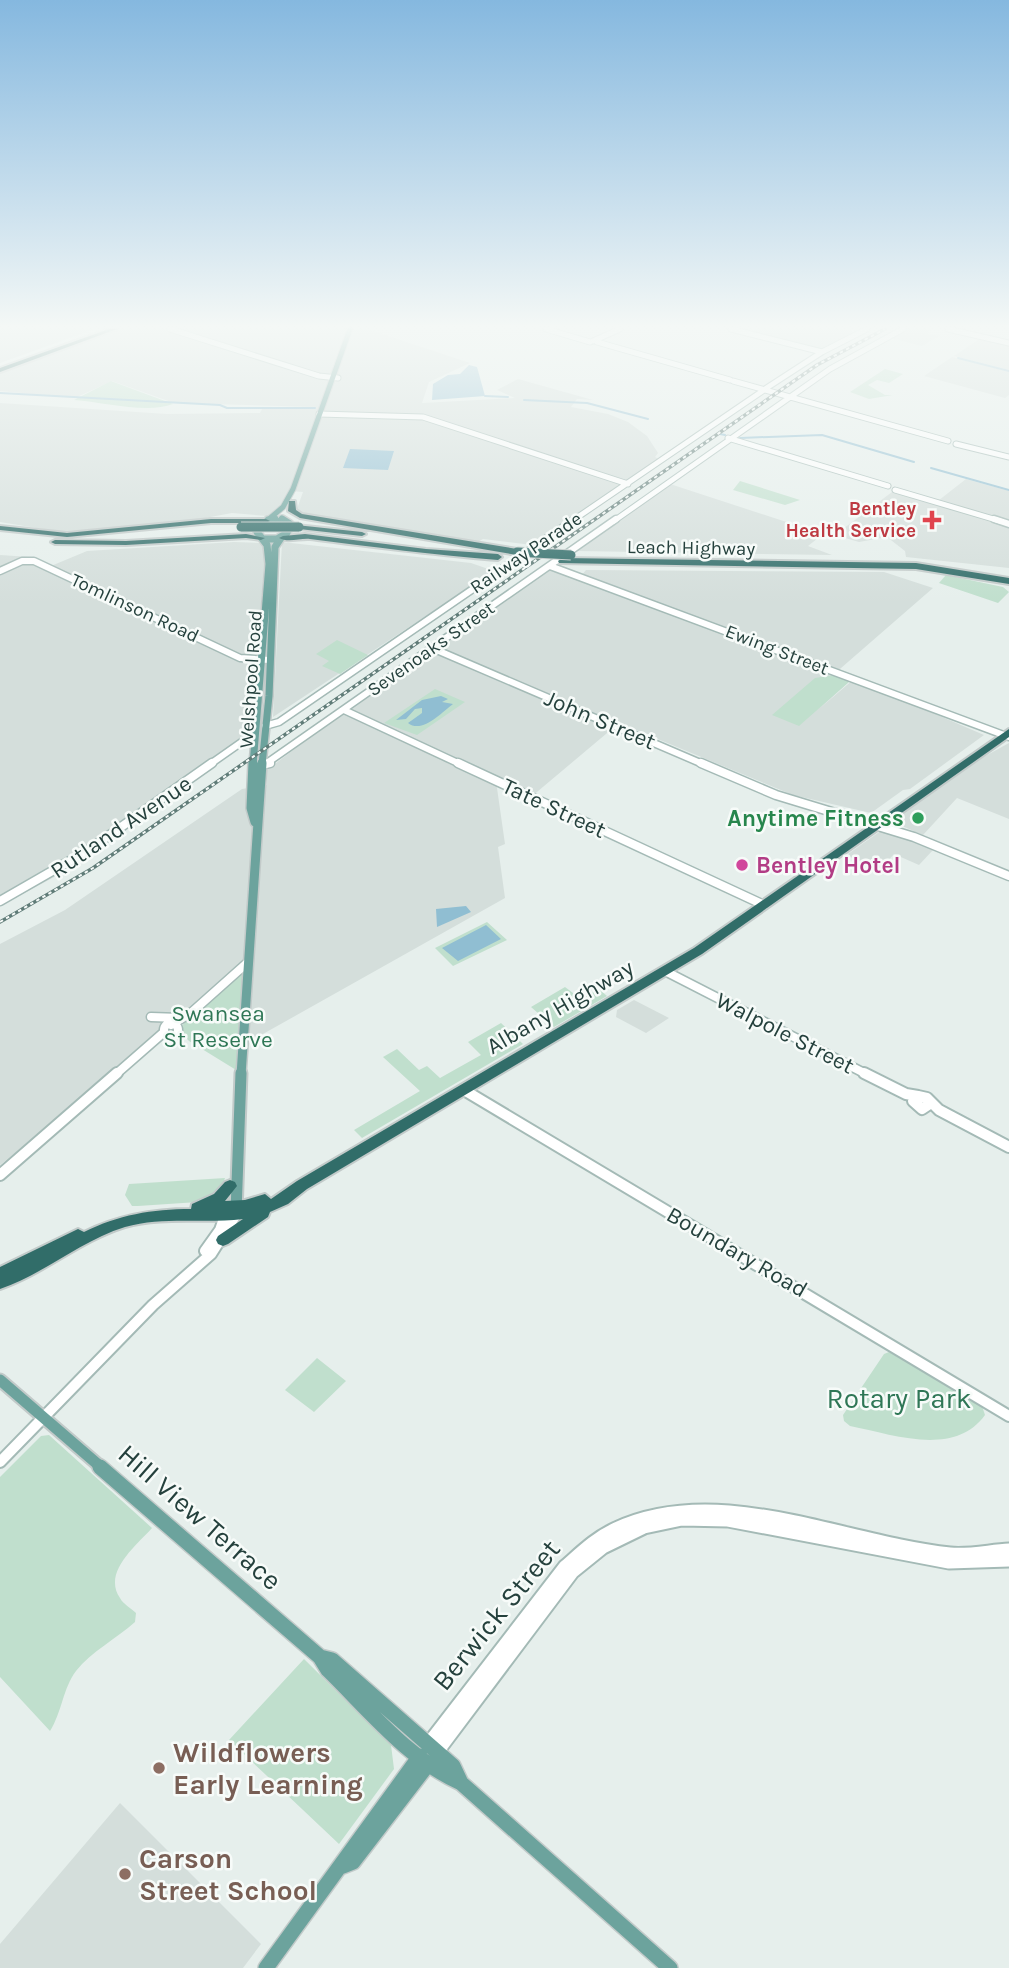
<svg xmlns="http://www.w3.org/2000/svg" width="1009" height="1968" font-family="Karla,sans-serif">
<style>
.built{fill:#d4dedb}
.green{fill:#c0dfcd}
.water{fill:#90bed2}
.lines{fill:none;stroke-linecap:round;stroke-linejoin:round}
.stream{stroke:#90bed2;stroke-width:2}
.secondary-far4-casing{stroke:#a4bab6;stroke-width:7}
.secondary-far3-casing{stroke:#a4bab6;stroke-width:9}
.secondary-far2-casing{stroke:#a4bab6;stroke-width:11}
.secondary-far1-casing{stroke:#a4bab6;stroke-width:14}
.secondary-casing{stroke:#a4bab6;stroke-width:17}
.primary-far4-casing{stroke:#c2cac9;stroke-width:7}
.primary-far3-casing{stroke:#c2cac9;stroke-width:10}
.primary-far2-casing{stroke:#c2cac9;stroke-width:12}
.primary-far1-casing{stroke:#c2cac9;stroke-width:15}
.primary-casing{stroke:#c2cac9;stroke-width:18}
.highway-casing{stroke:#c2cac9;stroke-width:4}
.secondary-far4{stroke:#fff;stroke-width:5}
.secondary-far3{stroke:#fff;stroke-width:6}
.secondary-far2{stroke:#fff;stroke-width:8}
.secondary-far1{stroke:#fff;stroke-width:10}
.secondary{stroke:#fff;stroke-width:13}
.primary-far4{stroke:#6ca39d;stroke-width:5}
.primary-far3{stroke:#6ca39d;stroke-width:7}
.primary-far2{stroke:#6ca39d;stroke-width:9}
.primary-far1{stroke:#6ca39d;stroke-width:11}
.primary{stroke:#6ca39d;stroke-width:15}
.highway{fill:#316d69;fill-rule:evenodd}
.rail-casing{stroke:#607c78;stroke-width:3.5}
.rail{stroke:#f7fbf9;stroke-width:2;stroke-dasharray:3.5;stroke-linecap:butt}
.highway-bridge-casing{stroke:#c2cac9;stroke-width:11;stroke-linecap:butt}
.highway-bridge{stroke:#316d69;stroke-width:9}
.health-dot{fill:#e0444e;stroke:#f7fbf9;stroke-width:2.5}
.leisure-dot{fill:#2e9e5b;stroke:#f7fbf9;stroke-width:2.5}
.hotel-dot{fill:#d1479c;stroke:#f7fbf9;stroke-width:2.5}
.education-dot{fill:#8d6e63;stroke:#f7fbf9;stroke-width:2.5}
.labels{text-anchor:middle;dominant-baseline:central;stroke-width:5;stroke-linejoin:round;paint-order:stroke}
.far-health-label{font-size:19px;font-weight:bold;fill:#be3a42;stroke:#f7fbf9;text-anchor:end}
.far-street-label{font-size:19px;fill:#25413d;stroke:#f7fbf9}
.street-label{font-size:23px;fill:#25413d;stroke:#f7fbf9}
.leisure-label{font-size:23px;font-weight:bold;fill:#27864d;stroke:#f7fbf9;text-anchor:end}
.hotel-label{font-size:23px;font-weight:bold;fill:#b23c85;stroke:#f7fbf9;text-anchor:start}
.park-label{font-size:23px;fill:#2f7756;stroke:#f7fbf9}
.near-park-label{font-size:28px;fill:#2f7756;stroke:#f7fbf9}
.near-street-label{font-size:28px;fill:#25413d;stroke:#f7fbf9}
.near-education-label{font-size:28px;font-weight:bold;fill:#785e54;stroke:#f7fbf9;text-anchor:start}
</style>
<rect width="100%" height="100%" fill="#e6efec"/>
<path class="built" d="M0,329H95L0,363Z
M121,329H367L470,363L429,382L422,403L515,398L497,390L518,379L593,400L577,399L571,407L608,414L628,422L647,436L658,453L655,457L663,461L540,546L483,539L474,544L444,541L304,514L297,509L303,492L290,491L274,514L267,516L232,513L157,527H122L116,530L55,531L0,522V403L167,414L260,413L262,409L317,407L174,403L112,381L75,398L0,391V373Z
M737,329H841L854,332L821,349Z
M907,329H931L926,333L939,336L922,346L890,338Z
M981,338L1009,345V370L954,356Z
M952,357L1009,372V395L1005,398L924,376Z
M966,479L1009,491V568L906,557L905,551L887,537L859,542L835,535L892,492L934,504Z
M670,484L823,534L808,546L832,555L577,551Z
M234,542L261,543L265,552L252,719L246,732L223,755L221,761L58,875L0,906V555L30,557L51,566L87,551Z
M282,542L471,563L494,571L273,717Z
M546,565L581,576L586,570L884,572L933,588L833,675L850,681L819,709L854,679L984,735L910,789L903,790L871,813L793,795L619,723L531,797L496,781L505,844L498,847L505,898L247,1043L250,960L171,1030L0,1165V944L65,910L242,789L267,785V770L411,660Z
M1009,743V819L957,798L923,835L895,823L894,820L980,759Z
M882,830L888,831L933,850L919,865L894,854L880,870L850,857L848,854Z
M634,1000L669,1018L646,1033L616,1017L617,1010Z
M120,1803L261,1944L243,1968H0V1944Z"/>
<path class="green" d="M885,369L903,374L889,383L877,380L868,385L885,395H893L869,399L850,392Z
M111,381L173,404C147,414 103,402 74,400Z
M740,481L800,500L785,505L733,490Z
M946,575L1003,587L1009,592L998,603L939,583Z
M337,640L368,655L340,674L322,666L329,661L316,654Z
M835,675L850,681L799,726L772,715L815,678Z
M435,689L465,702L417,735L384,723Z
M487,922L507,940L453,966L435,948Z
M247,963L241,1073L189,1041L179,1030L193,1011Z
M565,987L581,999L599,989L607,996L554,1027L531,1007Z
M501,1023L523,1044L362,1138L354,1130L420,1091L383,1057L397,1049L419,1070L427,1066L440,1078L481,1055L468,1042Z
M225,1178L219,1194L198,1202L138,1206H132L125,1195L129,1184Z
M889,1352L982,1406L985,1415C954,1458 892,1434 850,1426L844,1421L843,1415L884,1354Z
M317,1358L346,1381L314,1412L285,1390Z
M49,1435L152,1528C137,1545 102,1572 120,1598C123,1604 131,1608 136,1613L135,1622C117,1638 91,1652 76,1671C63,1688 62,1712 50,1731L0,1677V1477L41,1436Z
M304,1659L391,1745L394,1769L339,1844L229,1740Z"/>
<path class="water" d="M469,365L477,367L485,396L432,400L433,384L448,375L460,374Z
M350,449L394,451L388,470L343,468Z
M441,696L448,699L442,702L453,704C441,713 422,734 408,723L422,713V708L415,709L406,719L396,720L422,700Z
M466,906L471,912L437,927L436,909Z
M486,925L501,939L458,961L442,948Z"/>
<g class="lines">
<path class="stream" d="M958,358L1009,371
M0,393L220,405L227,408H315
M485,396L508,397
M524,400L587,403L648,419
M720,434L725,435
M740,438L822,435L914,462
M931,468L1009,490"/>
<defs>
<path id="secondary-far4" d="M170,329L319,376L338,378
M546,329L590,342
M731,329L822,352
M948,329L1009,343
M593,341L620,329
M597,342L730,380
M733,381L948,441
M765,389L822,352L867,329
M319,414L423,417L628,484
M728,438L888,486
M956,444L1009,457
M895,490L1000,521
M572,521L764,390
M614,521L830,369L903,329"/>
<path id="secondary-far3" d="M994,519L1009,524
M550,566L1009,737
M0,571L22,561H34L240,658L269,660
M432,648L705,765
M344,710L462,765
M265,726L279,722L575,519
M209,765L256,732
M264,765L616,519"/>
<path id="secondary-far2" d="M458,763L764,905
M701,763L776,795L914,837L1009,876
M257,766L270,763
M0,901L87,851L212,763
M665,971L868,1075
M151,1017L180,1018
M164 1030a7 7 0 1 1 14 0a7 7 0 1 1-14 0Z
M171,1025L192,1012L247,963
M115,1075L163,1033"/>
<path id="secondary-far1" d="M864,1073L906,1094L918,1096
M464,1090L1009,1416
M931,1103L922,1109L913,1101L918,1096L927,1098L939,1110L1009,1147
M0,1175L117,1073
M205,1251L220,1230L225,1216
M0,1462L153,1305L211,1254L235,1216"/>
<path id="secondary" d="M427,1746L565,1567C581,1553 596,1538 616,1529C719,1481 844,1543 950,1554C969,1556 990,1551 1009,1550
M436,1753L572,1572L603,1547L644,1527L682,1519L728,1520L949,1562L1009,1560"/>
<path id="primary-far4" d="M269,519L283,507L293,489L350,329
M267,521H285"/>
<path id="primary-far3" d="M263,539H277L287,533L290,524L282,519
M253,765L269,564L267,545L257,532L268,520L275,519
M262,765L269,696L275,547L281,538"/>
<path id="primary-far2" d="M253,763L251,808L255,822
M241,1075L262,763"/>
<path id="primary-far1" d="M236,1212L241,1073
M0,1380L102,1468"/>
<path id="primary" d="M100,1467L320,1657L328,1670C369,1710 408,1759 461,1783
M320,1657L332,1660L453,1766L461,1783L670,1968
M343,1866L353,1862L429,1763
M266,1968L420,1756"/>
<path id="highway" d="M109,329H117L0,372V368Z
M289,501H295L296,510L302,514L517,549L521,552L517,555L300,518L288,511Z
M211,519H266L270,521L266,523H211L67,537L0,530V526L67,533Z
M296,525L362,532L366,534L362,536L299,529H296Z
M246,534L265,538L261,540L246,538L126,545L55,544L51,542L55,540L126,541Z
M305,534L426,549L498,554L502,557L498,560C435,555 373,547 310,539C300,538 288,543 279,538L283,536Z
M562,558L916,563L1009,578V584L916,569L559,563L558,561Z
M1009,729V737L702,954L307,1189L288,1204L270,1212L268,1217L228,1244L223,1246L218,1244L216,1240L218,1236L243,1219C204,1224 164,1216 125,1227C80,1241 44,1274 0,1289V1267L78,1229L84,1232C118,1215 152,1209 191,1209L192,1204L214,1194L225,1182L230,1180L235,1182L237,1186L225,1201L245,1200L265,1194L271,1199L297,1181L694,948Z"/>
</defs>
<use href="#secondary-far4" class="secondary-far4-casing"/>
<use href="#secondary-far3" class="secondary-far3-casing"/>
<use href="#secondary-far2" class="secondary-far2-casing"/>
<use href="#secondary-far1" class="secondary-far1-casing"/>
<use href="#secondary" class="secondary-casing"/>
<use href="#primary-far4" class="primary-far4-casing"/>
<use href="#primary-far3" class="primary-far3-casing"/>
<use href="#primary-far2" class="primary-far2-casing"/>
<use href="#primary-far1" class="primary-far1-casing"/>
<use href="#primary" class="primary-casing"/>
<use href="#highway" class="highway-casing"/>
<use href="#secondary-far4" class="secondary-far4"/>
<use href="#secondary-far3" class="secondary-far3"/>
<use href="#secondary-far2" class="secondary-far2"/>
<use href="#secondary-far1" class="secondary-far1"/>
<use href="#secondary" class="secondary"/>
<use href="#primary-far4" class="primary-far4"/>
<use href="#primary-far3" class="primary-far3"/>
<use href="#primary-far2" class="primary-far2"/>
<use href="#primary-far1" class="primary-far1"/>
<use href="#primary" class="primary"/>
<use href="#highway" class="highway"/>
<defs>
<path id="rail" d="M0,922L93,868L817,365L885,329"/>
</defs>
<use href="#rail" class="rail-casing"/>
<use href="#rail" class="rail"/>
<defs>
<path id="highway-bridge" d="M241,527H299
M517,552L571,555"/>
</defs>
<use href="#highway-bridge" class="highway-bridge-casing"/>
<use href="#highway-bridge" class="highway-bridge"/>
</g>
<linearGradient id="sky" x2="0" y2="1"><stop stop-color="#85b8df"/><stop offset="0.54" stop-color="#f4f8f6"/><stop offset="1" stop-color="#f4f8f6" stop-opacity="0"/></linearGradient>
<rect width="1009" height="604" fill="url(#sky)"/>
<path class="health-dot" d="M928.5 509.5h7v7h7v7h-7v7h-7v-7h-7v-7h7z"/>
<circle class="leisure-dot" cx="918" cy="818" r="7"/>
<circle class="hotel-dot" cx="742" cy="865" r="7"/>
<g class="education-dot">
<circle cx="159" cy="1768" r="7"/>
<circle cx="125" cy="1874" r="7"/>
</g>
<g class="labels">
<g class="far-health-label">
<text x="916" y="509">Bentley<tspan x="916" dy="22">Health Service</tspan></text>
</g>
<g class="far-street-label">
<text transform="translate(691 548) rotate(1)">Leach Highway</text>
<text transform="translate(526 553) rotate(-34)">Railway Parade</text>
<text transform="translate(135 608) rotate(25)">Tomlinson Road</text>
<text transform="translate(431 649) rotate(-35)">Sevenoaks Street</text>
<text transform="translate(777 650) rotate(21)">Ewing Street</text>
<text transform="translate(251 679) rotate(-86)">Welshpool Road</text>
</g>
<g class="street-label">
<text transform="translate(600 720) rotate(23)">John Street</text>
<text transform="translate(554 808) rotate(25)">Tate Street</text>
<text transform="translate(121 827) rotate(-34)">Rutland Avenue</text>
<text transform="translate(560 1007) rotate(-30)">Albany Highway</text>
<text transform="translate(785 1033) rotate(27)">Walpole Street</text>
<text transform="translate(737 1252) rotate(30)">Boundary Road</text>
</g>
<g class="leisure-label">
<text x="904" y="818">Anytime Fitness</text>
</g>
<g class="hotel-label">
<text x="756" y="865">Bentley Hotel</text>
</g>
<g class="park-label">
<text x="218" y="1013">Swansea<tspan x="218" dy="26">St Reserve</tspan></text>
</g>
<g class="near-park-label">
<text x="899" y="1398">Rotary Park</text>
</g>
<g class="near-street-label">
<text transform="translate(200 1517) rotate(41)">Hill View Terrace</text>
<text transform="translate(496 1615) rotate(-51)">Berwick Street</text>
</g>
<g class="near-education-label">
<text x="173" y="1752">Wildflowers<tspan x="173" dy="32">Early Learning</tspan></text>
<text x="139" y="1858">Carson<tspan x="139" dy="32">Street School</tspan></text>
</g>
</g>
</svg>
